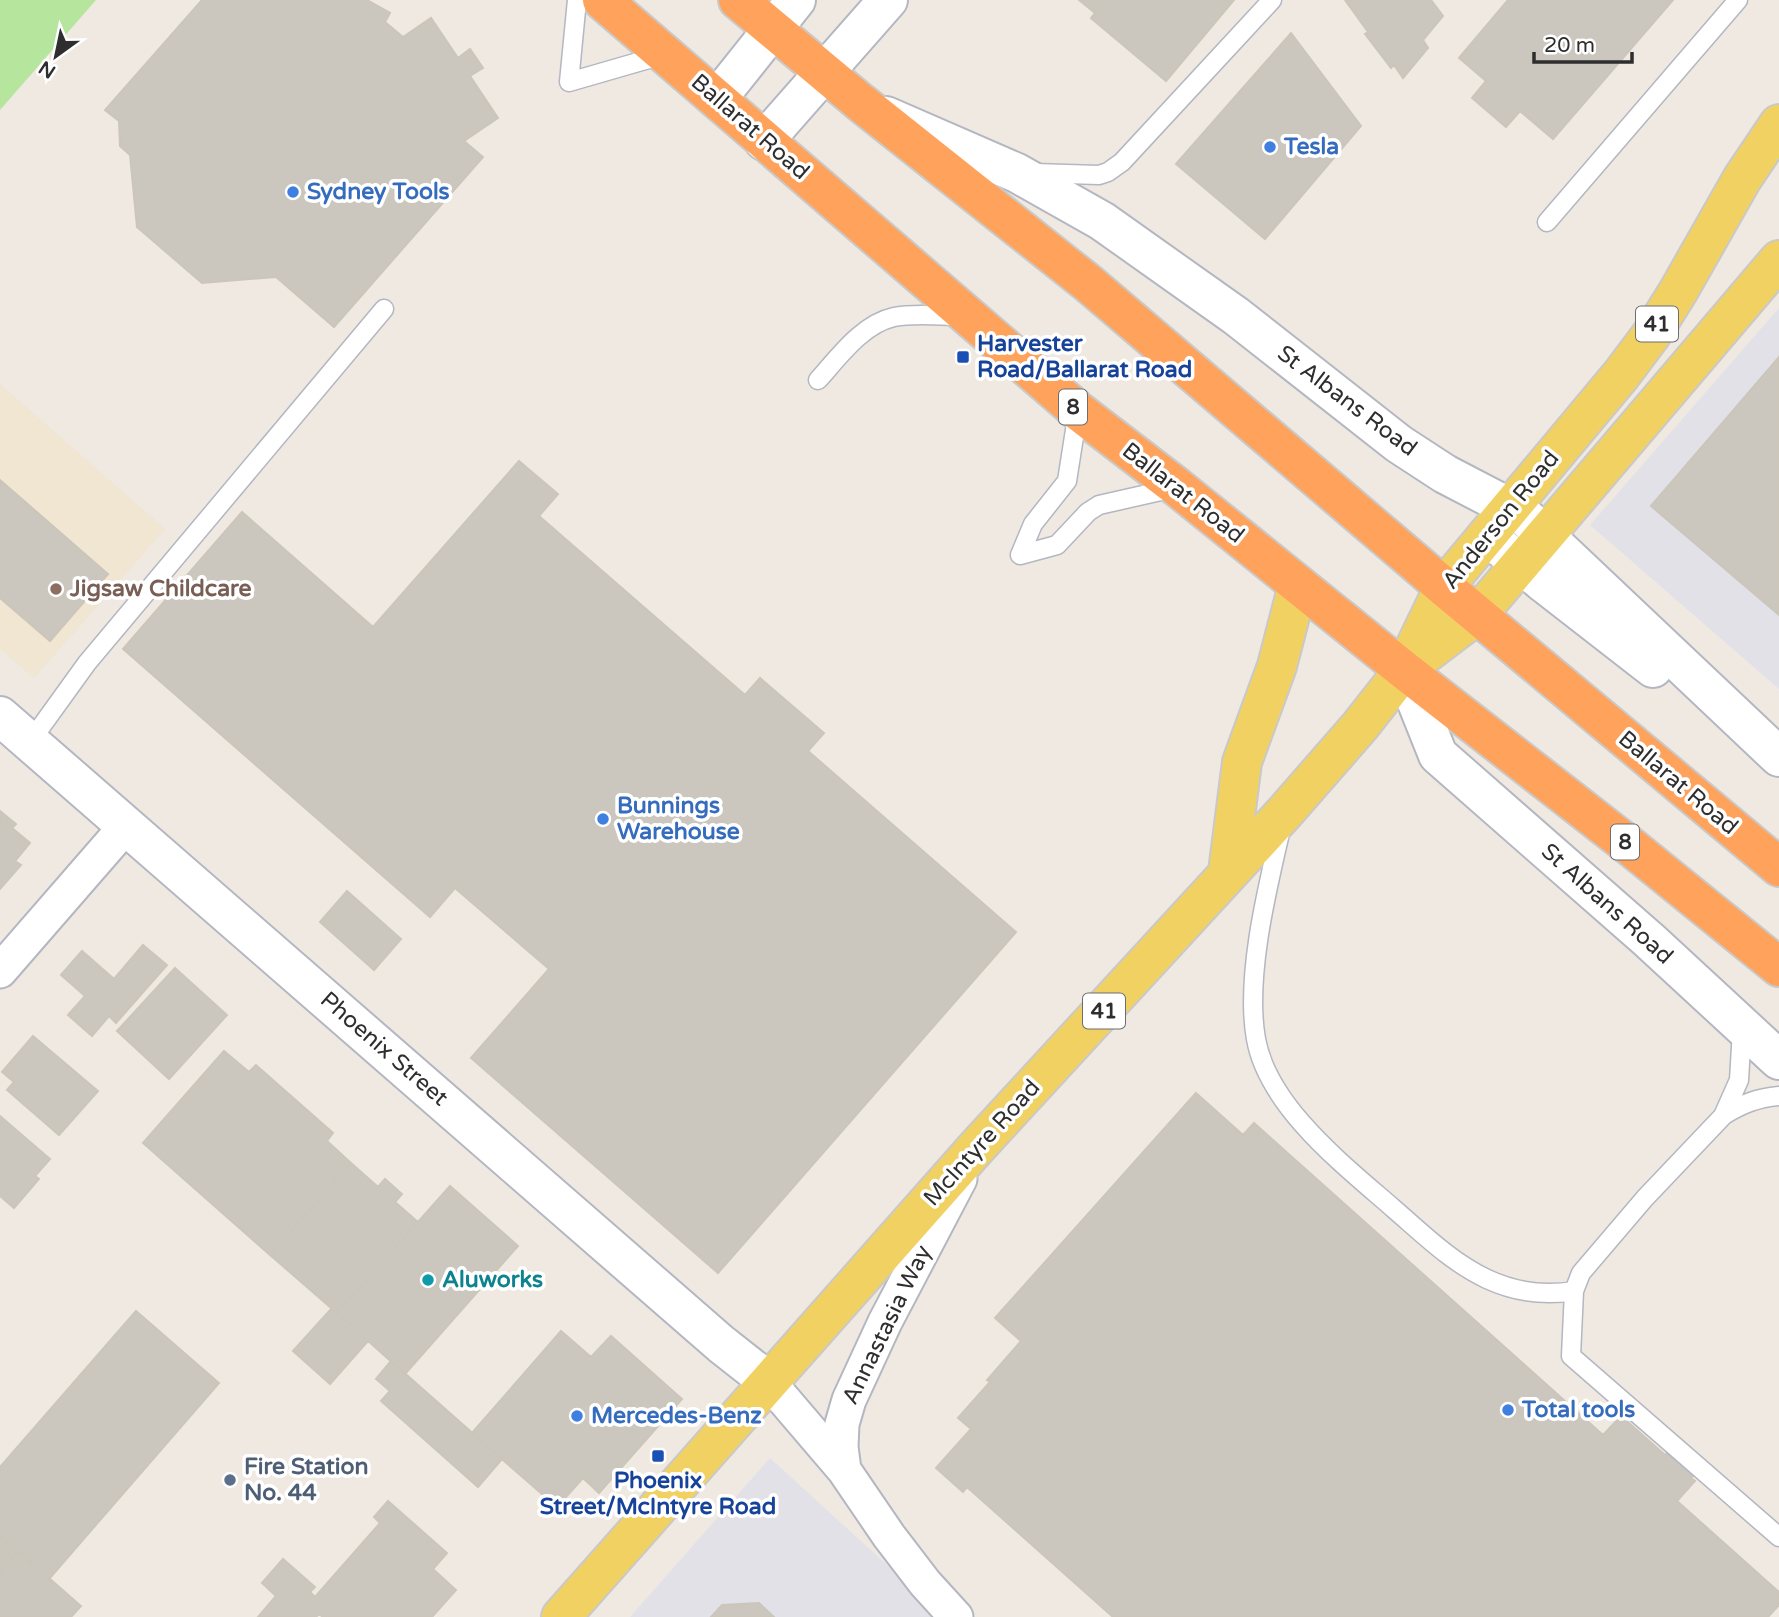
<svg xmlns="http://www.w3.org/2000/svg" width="1779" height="1617" font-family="'Varela Round',sans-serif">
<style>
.industrial{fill:#e3e1e8}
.education{fill:#f0e6d1}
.green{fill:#b6e59e}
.building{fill:#cbc7bf;stroke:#cbc5ba;stroke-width:2}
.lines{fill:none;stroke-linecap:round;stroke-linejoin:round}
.lane-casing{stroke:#b4b7c1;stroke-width:21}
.street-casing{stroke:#b4b7c1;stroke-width:37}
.secondary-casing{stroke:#b4b7c1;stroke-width:42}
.primary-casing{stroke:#c9c9c9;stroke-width:42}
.highway-casing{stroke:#c9c9c9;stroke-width:42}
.lane{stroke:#fff;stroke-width:18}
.street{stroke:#fff;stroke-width:33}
.secondary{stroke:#fff;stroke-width:38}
.primary{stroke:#f2d163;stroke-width:38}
.highway{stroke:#ffa35c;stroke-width:38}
.shop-dot{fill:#3f7fe0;stroke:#fff;stroke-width:2.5}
.transit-dot{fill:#1a4fb4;stroke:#fff;stroke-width:2.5}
.education-dot{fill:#8d6e63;stroke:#fff;stroke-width:2.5}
.culture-dot{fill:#0f9aa8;stroke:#fff;stroke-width:2.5}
.service-dot{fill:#5c6f8a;stroke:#fff;stroke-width:2.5}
.labels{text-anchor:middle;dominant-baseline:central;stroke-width:7;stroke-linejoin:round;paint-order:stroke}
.shield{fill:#fff;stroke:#6d6d6d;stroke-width:2}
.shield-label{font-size:21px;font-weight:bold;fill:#2e2e2e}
.street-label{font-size:23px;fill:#2e2e2e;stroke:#fff}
.shop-label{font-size:23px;font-weight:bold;fill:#366cbe;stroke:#fff;text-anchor:start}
.transit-label{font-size:23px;font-weight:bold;fill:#164399;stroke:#fff;text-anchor:start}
.education-label{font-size:23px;font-weight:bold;fill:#785e54;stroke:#fff;text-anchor:start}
.culture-label{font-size:23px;font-weight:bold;fill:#0d838f;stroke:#fff;text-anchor:start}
.service-label{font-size:23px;font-weight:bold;fill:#4e5e75;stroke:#fff;text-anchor:start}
</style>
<rect width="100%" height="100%" fill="#efe9e1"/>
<path class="industrial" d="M1779,308V689L1590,525Z
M770,1458L944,1617H630Z"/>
<path class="education" d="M0,384L165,529L34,678L0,649Z"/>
<path class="green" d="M0,0H96L0,110Z"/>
<path class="building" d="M202,0H367L390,13L385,22L403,37L431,18L458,58L470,49L483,68L470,76L498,118L464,141L483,157L334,327L276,277L202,283L137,227L130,155L120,146L119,121L105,110Z
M1079,0H1234L1166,81L1091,18L1095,13Z
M1345,0H1431L1443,16L1423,40L1428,48L1403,78L1394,65L1391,68L1365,34L1368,32Z
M1508,0H1673L1553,139L1520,111L1506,127L1472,98L1486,81L1459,58Z
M1291,33L1361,126L1265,239L1176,164Z
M1779,357V615L1651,506Z
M519,461L558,494L539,516L745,695L760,678L824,733L808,751L1016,932L718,1273L471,1058L549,969L455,888L430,917L123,649L242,512L373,627Z
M0,480L108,574L50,641L0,598Z
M0,811L16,824L12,828L30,843L15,861L21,865L0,889Z
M347,891L401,939L374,970L320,922Z
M143,945L167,965L116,1023L109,1016L92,1036L68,1015L85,996L61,975L82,951L114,979Z
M175,968L227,1015L169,1079L117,1031Z
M33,1036L98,1091L59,1135L7,1090L14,1082L2,1072Z
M224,1051L249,1072L256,1065L333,1133L327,1141L351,1163L270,1255L143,1143Z
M1196,1093L1243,1135L1254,1123L1603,1435L1621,1416L1665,1455L1667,1453L1693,1476L1691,1478L1695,1481L1677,1501L1779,1592V1605L1768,1617H1113L967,1487L963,1492L936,1468L971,1429L958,1418L990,1382L987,1380L1021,1341L995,1318Z
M0,1116L50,1159L35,1176L39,1179L14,1208L0,1196Z
M351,1163L378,1187L385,1179L402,1194L395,1202L418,1222L337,1313L270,1255Z
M450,1186L518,1246L405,1374L337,1313Z
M332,1308L368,1341L330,1384L293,1351Z
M136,1311L219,1383L49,1579L0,1536V1467Z
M561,1331L591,1357L611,1336L682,1399L599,1493L583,1478L557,1507L472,1433Z
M391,1361L502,1459L478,1487L381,1401L390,1391L376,1379Z
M388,1501L447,1553L433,1569L456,1590L432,1617H323L319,1614L316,1617H258L276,1596L262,1583L283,1559L315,1587L310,1592L315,1597L380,1523L374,1517Z
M0,1536L18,1551L0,1572Z
M18,1551L81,1606L71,1617H0V1572Z
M759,1603L774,1617H711L722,1605Z"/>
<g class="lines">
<defs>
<path id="lane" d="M577,0L569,82L666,54
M1034,173L1099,175L1108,172L1122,162L1272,0
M1547,222L1738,0
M818,380C838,358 862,324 894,317C914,313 939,316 961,316
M1020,555L1057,545L1088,512L1099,505L1174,488
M1020,555L1033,524L1067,481L1078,411
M30,742L87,663L384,309
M1281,829C1267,889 1245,978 1256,1039C1268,1107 1345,1166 1394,1209C1423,1234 1451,1262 1487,1279C1515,1292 1544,1296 1574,1291
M1742,1030L1739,1080L1723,1116L1645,1198L1581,1273L1574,1291L1571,1356L1779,1537
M1724,1115C1742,1104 1757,1098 1779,1096"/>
<path id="street" d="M0,971L126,826
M768,1381L844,1470L889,1536L925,1583L956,1617
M844,1470L841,1447L842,1424L849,1400L885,1322L960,1179"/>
<path id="secondary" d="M717,99L796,0
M886,116L1017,173L1102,221L1236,316L1399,444L1445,474L1522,514L1779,757
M764,141L888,0
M1487,536L1545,584L1653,668
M1404,670L1438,755L1649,940L1779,1060
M0,716L721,1344L768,1381"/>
<path id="primary" d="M1408,667L1478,614L1779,260
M1228,872L1242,762L1277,666L1298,585
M561,1617L976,1148L1285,812L1360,726L1404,670L1444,587L1621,375L1651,335L1679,290L1742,179L1779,124"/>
<path id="highway" d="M602,0L1078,411L1177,487L1404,670L1631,847L1779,967
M738,0L860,102L1088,283L1444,587L1779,867"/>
</defs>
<use href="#lane" class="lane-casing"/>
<use href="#street" class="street-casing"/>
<use href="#secondary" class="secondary-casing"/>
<use href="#primary" class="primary-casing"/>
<use href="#highway" class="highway-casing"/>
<use href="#lane" class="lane"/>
<use href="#street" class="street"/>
<use href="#secondary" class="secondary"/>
<use href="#primary" class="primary"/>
<use href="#highway" class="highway"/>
</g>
<g class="shop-dot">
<circle cx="1270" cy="147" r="7"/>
<circle cx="293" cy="192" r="7"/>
<circle cx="603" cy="819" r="7"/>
<circle cx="1508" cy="1410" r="7"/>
<circle cx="577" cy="1416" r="7"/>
</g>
<g class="transit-dot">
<rect x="956" y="350" width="14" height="14" rx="3.5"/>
<rect x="651" y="1449" width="14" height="14" rx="3.5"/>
</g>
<circle class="education-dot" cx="56" cy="589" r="7"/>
<circle class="culture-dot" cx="428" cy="1280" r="7"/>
<circle class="service-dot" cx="230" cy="1480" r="7"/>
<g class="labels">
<g class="shield">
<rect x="1636" y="306.5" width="42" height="35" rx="5"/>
<rect x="1059" y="389.5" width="28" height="35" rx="5"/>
<rect x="1611" y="824.5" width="28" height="35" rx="5"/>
<rect x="1083" y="993.5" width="42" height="35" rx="5"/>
</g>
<g class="shield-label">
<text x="1657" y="324">41</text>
<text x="1073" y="407">8</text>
<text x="1625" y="842">8</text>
<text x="1104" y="1011">41</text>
</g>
<g class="street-label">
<text transform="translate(750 127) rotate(41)">Ballarat Road</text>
<text transform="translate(1347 401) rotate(37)">St Albans Road</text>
<text transform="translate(1183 493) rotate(38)">Ballarat Road</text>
<text transform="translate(1501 520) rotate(-51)">Anderson Road</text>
<text transform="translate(1678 783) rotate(40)">Ballarat Road</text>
<text transform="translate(1607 904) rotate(42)">St Albans Road</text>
<text transform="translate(384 1049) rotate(41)">Phoenix Street</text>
<text transform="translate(982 1143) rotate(-48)">McIntyre Road</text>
<text transform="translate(887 1325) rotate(-64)">Annastasia Way</text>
</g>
<g class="shop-label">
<text x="1284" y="147">Tesla</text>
<text x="307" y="192">Sydney Tools</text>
<text x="617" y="806">Bunnings<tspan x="617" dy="26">Warehouse</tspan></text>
<text x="1522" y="1410">Total tools</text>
<text x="591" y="1416">Mercedes-Benz</text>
</g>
<g class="transit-label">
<text x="977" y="344">Harvester<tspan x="977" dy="26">Road/Ballarat Road</tspan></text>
<text x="658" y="1481" text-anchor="middle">Phoenix<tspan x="658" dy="26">Street/McIntyre Road</tspan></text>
</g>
<g class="education-label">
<text x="70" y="589">Jigsaw Childcare</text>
</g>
<g class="culture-label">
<text x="442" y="1280">Aluworks</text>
</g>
<g class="service-label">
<text x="244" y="1467">Fire Station<tspan x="244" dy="26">No. 44</tspan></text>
</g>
</g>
<g transform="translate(56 56) rotate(213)" stroke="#ffffff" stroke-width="5" paint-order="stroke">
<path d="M0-5L12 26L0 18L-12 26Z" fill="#2e2e2e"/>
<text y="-10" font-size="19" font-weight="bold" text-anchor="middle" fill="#2e2e2e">N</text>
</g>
<path d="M1534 52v10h98v-10" fill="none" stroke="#2e2e2e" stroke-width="3.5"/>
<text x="1544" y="52" font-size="21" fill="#2e2e2e" stroke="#ffffff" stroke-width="5" paint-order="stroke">20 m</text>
</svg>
